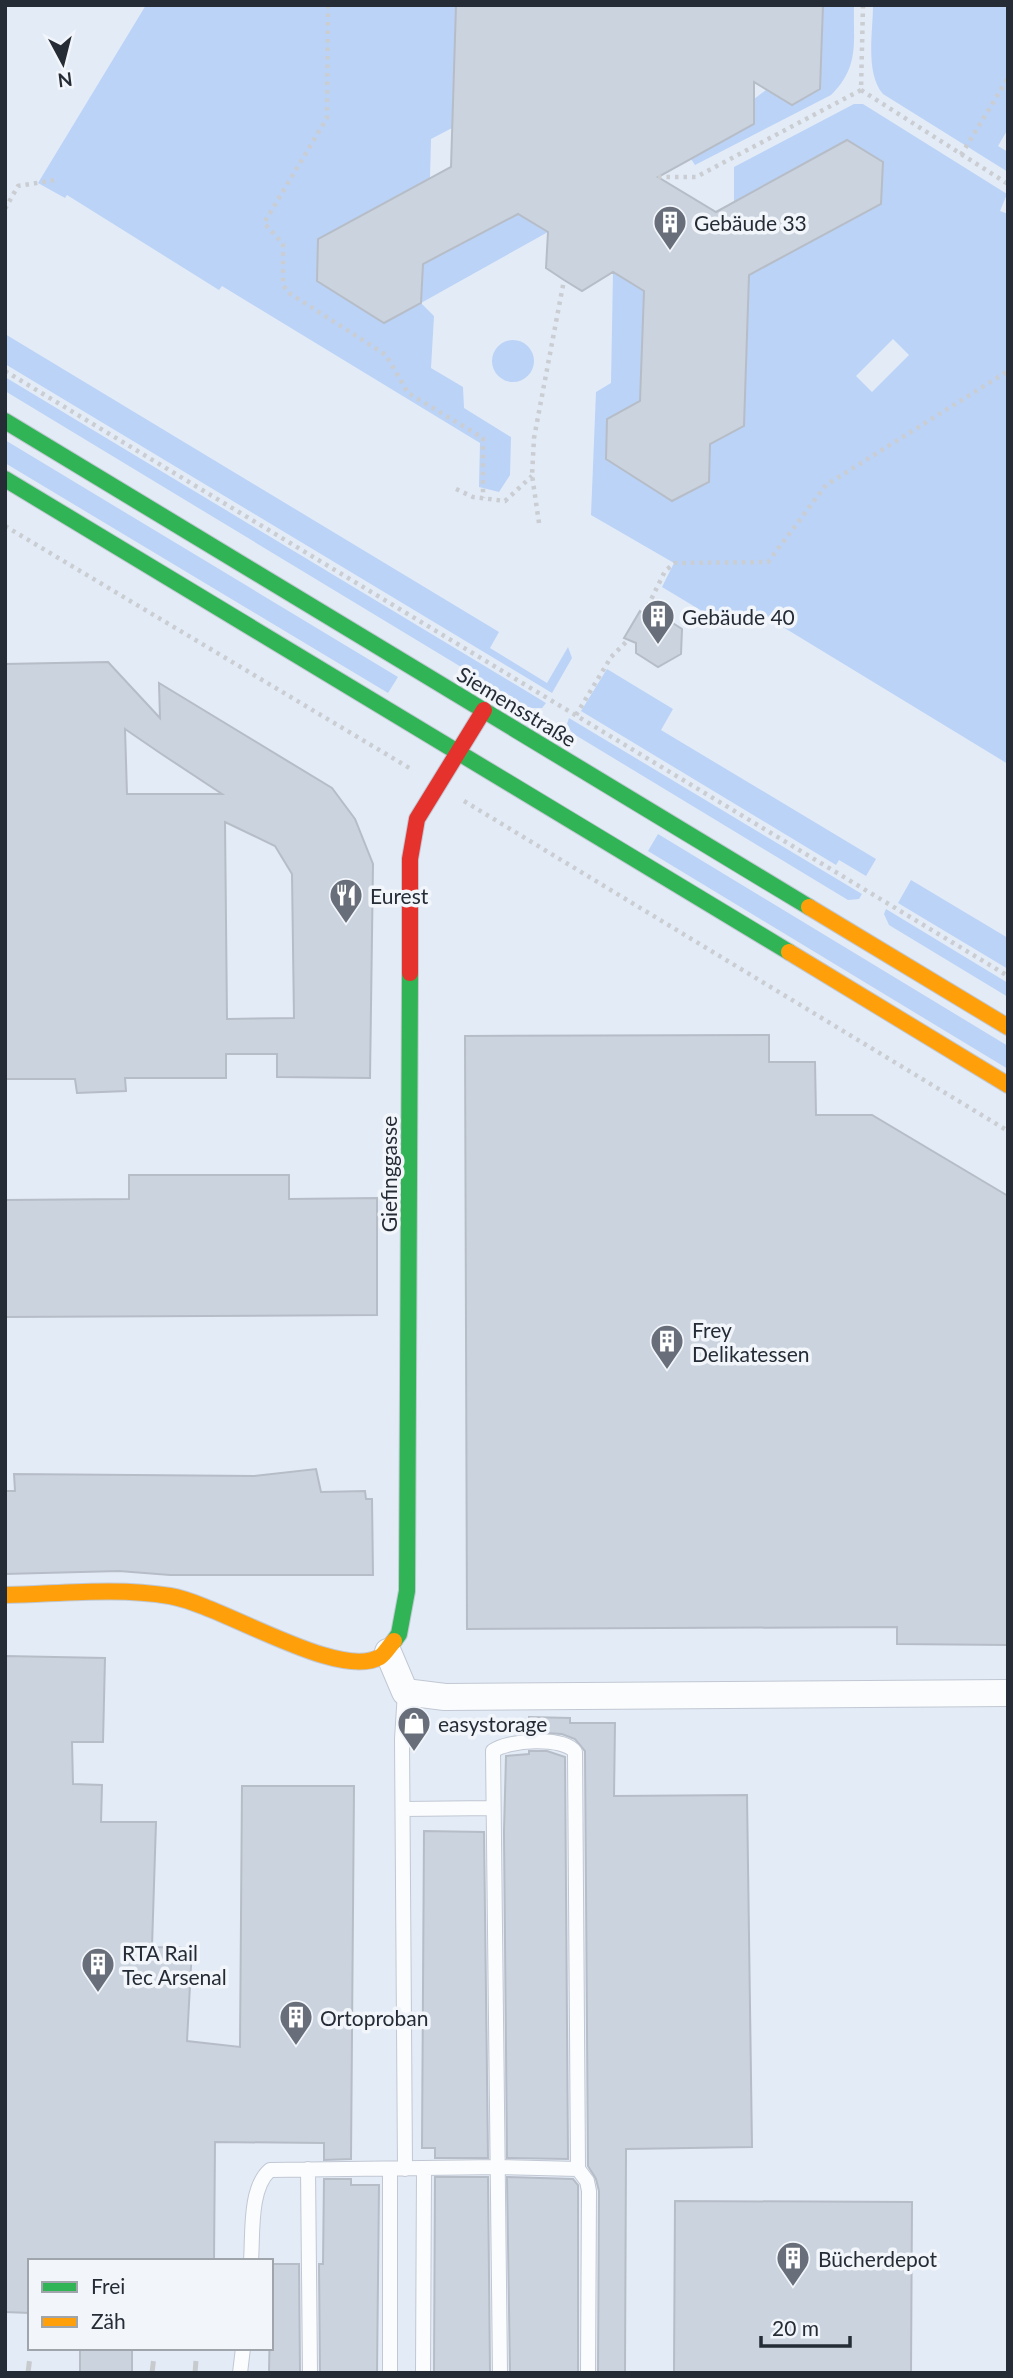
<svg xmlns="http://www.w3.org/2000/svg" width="1013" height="2378" font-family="Lato,sans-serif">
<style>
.green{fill:#bbd3f7;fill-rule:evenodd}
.building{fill:#cbd3df;stroke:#b6bdc7;stroke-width:2;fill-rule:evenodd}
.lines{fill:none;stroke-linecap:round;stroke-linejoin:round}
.lane-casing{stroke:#c1c8d3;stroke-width:16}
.street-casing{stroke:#c1c8d3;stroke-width:28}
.fast-casing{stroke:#c1c8d3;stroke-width:18}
.slow-casing{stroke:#c1c8d3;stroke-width:18}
.jam-casing{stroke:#c1c8d3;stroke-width:18}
.path{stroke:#cacdd1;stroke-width:4.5;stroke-dasharray:3.5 5;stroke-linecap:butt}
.lane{stroke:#fbfcfe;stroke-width:14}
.street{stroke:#fbfcfe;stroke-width:26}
.fast{stroke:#30b455;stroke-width:16}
.slow{stroke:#ff9f0a;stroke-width:16}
.jam{stroke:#e5322d;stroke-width:16}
.rail{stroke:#c8cbce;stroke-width:5;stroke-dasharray:12 12;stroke-linecap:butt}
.labels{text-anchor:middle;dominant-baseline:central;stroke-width:7;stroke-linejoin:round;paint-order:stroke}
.poi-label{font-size:21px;fill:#252c36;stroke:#f2f6fb;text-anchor:start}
.street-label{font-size:21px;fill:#252c36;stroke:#f2f6fb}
</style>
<rect width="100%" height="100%" fill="#e3ebf7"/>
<path class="green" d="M146,5H456L452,128L431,139L430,178L318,239L317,280L384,323L420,303L423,264L518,214L548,232L421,303L434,316L431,368L463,387L464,408L511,437L510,475L499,492L479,487L480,443L222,286L219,290L67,195L65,198L38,183Z
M823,5H854C853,43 860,66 831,95L695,165L691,159L754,124V99L766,90L792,105L820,89Z
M873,5H1008V129L998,146L1008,152V172L883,94C865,73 873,32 873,5Z
M854,104H863L1007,194L1000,211L1008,214V764L760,613L755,621L736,610L727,626L662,587L674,563L591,515L596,392L611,383L613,272L644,291L640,401L607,419L606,459L672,501L708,482L710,444L744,426L749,275L881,204L883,162L847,140L734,202V167ZM893,339L909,355L872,392L856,376Z
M5,334L499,632L490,648L547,683L568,647L572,658L552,693L5,364Z
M492 361a21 21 0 1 1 42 0a21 21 0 1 1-42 0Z
M5,377L523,689L546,703L542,708H529L5,391Z
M5,440L398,677L388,693L5,463Z
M607,669L673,709L661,730L876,859L866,876L839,860L836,865L581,711Z
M569,718L862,894L859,899L848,900L572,733L567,724Z
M658,834L1008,1046V1069L648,851Z
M911,880L1008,938V969L898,903Z
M886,909L1008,983V997L889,925L884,914Z"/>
<path class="building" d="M456,5H823L820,89L792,105L754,82V124L658,177L716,212L847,140L883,162L881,204L749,275L744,426L710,444L709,482L672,501L606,459L607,419L640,401L644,291L613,272L582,291L564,280L546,268L548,232L518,214L423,264L421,303L384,323L317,281L318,239L451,167Z
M640,611L653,619L660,615L682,629L681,654L658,667L636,653V643L624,638Z
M108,662L160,718L159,683L332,788L355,819L373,864L370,1078L277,1077V1054H226V1078H125L126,1091L77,1093L75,1079H5V664ZM125,729L160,753L222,794H127ZM225,822L275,846L292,874L294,1018L227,1019Z
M769,1035V1062H815L816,1115H872L1008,1196V1645L897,1644V1627L467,1629L465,1036Z
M129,1175H289V1199L377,1198V1315L5,1317V1200L129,1199Z
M316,1469L321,1492L365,1491L366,1499H372L373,1575H170L119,1571L5,1574V1491H15L14,1474L254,1476Z
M5,1656L105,1658L103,1742H72L73,1784L102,1785L101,1822H156L152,1947L192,1948L187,2041L240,2047L242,1786H354L351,2159L324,2160V2143L215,2142L214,2261H30V2313L5,2312Z
M529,1717L570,1718V1723H615L614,1796L747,1795L752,2147L626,2149L625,2373H598L599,2191L596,2179L588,2166L585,1751L575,1739L562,1734L529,1732Z
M529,1751H547L565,1757L568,2159L507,2158L504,1832L506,1756L529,1754Z
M424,1831L484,1832L488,2158H435V2148H422Z
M435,2177H488L490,2373H434Z
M507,2177L573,2179L578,2185V2373H510Z
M324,2179H351V2185H379L377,2373H320L319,2264H323Z
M675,2201L912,2202L911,2373H674Z
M271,2264H299L300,2373H269Z
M80,2348H132V2373H80Z"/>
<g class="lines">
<defs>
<path id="lane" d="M405,1692L402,1739L405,2169
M403,1809L492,1808
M308,2169L310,2373
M251,2261C253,2234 249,2188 270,2170L499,2167L578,2169
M240,2373L243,2348
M390,2373V2169
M423,2373L424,2169
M500,2373L493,1751C508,1740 563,1736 575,1752L578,2169L587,2181L589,2191L588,2373"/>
<path id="street" d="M388,1652L405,1692L445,1697L1008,1693"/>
<path id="fast" d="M5,421L809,907
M5,479L789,952
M394,1641L399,1634L407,1591L410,973"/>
<path id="slow" d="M809,907L1008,1027
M789,952L1008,1085
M5,1595C59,1594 116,1587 170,1596C222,1605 338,1681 380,1657C385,1654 390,1645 394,1641"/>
<path id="jam" d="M410,973V859L417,819L484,710"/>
</defs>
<use href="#lane" class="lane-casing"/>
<use href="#street" class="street-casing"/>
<use href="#fast" class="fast-casing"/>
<use href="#slow" class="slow-casing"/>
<use href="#jam" class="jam-casing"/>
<path class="path" d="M328,5L327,118L264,223L283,244V285L289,293L386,355L408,393L483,438V498
M863,5L861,90L1008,184
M961,155L1008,78
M658,177H696L861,90
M5,209L18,186L55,180
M5,371L1008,976
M456,489L473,497L505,501L532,476
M539,523L532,475L534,438L564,280
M5,526L411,769
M644,614L665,571L675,563L768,562L826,485L1008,371
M576,715L611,657L628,640
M464,801L1008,1131"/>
<use href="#lane" class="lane"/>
<use href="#street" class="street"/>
<use href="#fast" class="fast"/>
<use href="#slow" class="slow"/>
<use href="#jam" class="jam"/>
<path class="rail" d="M28,2373L31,2348
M152,2373L155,2348
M195,2373L197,2348"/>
</g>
<defs>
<symbol id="building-pin" viewBox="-11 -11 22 30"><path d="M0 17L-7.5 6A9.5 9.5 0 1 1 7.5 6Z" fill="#686f7a" stroke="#f2f6fb"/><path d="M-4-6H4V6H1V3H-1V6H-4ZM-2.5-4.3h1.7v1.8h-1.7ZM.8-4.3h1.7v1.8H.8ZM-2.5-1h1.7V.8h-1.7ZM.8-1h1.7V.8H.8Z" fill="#fff"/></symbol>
<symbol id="restaurant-pin" viewBox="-11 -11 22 30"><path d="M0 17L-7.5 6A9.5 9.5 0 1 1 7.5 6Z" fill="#686f7a" stroke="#f2f6fb"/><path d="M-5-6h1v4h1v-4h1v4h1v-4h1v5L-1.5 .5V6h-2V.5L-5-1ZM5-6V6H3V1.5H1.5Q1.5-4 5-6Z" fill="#fff"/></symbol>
<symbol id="shop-pin" viewBox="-11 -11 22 30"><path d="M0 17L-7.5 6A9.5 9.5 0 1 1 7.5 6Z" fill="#686f7a" stroke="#f2f6fb"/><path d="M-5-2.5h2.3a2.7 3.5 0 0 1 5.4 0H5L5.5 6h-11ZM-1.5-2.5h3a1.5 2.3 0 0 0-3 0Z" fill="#fff"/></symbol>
</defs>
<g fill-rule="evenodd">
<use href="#building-pin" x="651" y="203" width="38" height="52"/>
<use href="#building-pin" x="639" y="597" width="38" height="52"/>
<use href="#restaurant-pin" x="327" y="876" width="38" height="52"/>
<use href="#building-pin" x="648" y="1322" width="38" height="52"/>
<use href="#shop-pin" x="395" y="1704" width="38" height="52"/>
<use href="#building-pin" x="79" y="1945" width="38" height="52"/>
<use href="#building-pin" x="277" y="1998" width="38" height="52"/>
<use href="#building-pin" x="774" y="2239" width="38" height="52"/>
</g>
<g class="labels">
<g class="poi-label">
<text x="694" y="222">Gebäude 33</text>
<text x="682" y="616">Gebäude 40</text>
<text x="370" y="895">Eurest</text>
<text x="692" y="1329">Frey<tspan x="692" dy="24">Delikatessen</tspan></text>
<text x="438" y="1723">easystorage</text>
<text x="122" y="1952">RTA Rail<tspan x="122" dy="24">Tec Arsenal</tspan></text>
<text x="320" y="2017">Ortoproban</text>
<text x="818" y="2258">Bücherdepot</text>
</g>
<g class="street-label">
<text transform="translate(517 706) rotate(31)">Siemensstraße</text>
<text transform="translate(388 1174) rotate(-90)">Giefinggasse</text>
</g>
</g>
<rect width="1013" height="2378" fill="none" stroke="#252c36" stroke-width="14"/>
<rect x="28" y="2259" width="245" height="91" fill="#f2f6fb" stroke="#a0a5ac" stroke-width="2"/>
<rect x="42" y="2282" width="35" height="10" fill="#30b455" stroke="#a0a5ac" stroke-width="2"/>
<text x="91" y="2294" font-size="21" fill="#252c36">Frei</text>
<rect x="42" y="2317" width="35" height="10" fill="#ff9f0a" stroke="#a0a5ac" stroke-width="2"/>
<text x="91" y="2329" font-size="21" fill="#252c36">Zäh</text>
<g transform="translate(63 63) rotate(173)" stroke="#f2f6fb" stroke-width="5" paint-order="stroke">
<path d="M0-5L12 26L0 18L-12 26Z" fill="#252c36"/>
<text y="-10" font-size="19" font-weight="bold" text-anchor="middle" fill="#252c36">N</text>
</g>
<path d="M761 2336v10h89v-10" fill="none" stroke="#252c36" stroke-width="3.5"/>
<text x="772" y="2336" font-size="21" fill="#252c36" stroke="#f2f6fb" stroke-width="5" paint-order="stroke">20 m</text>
</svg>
